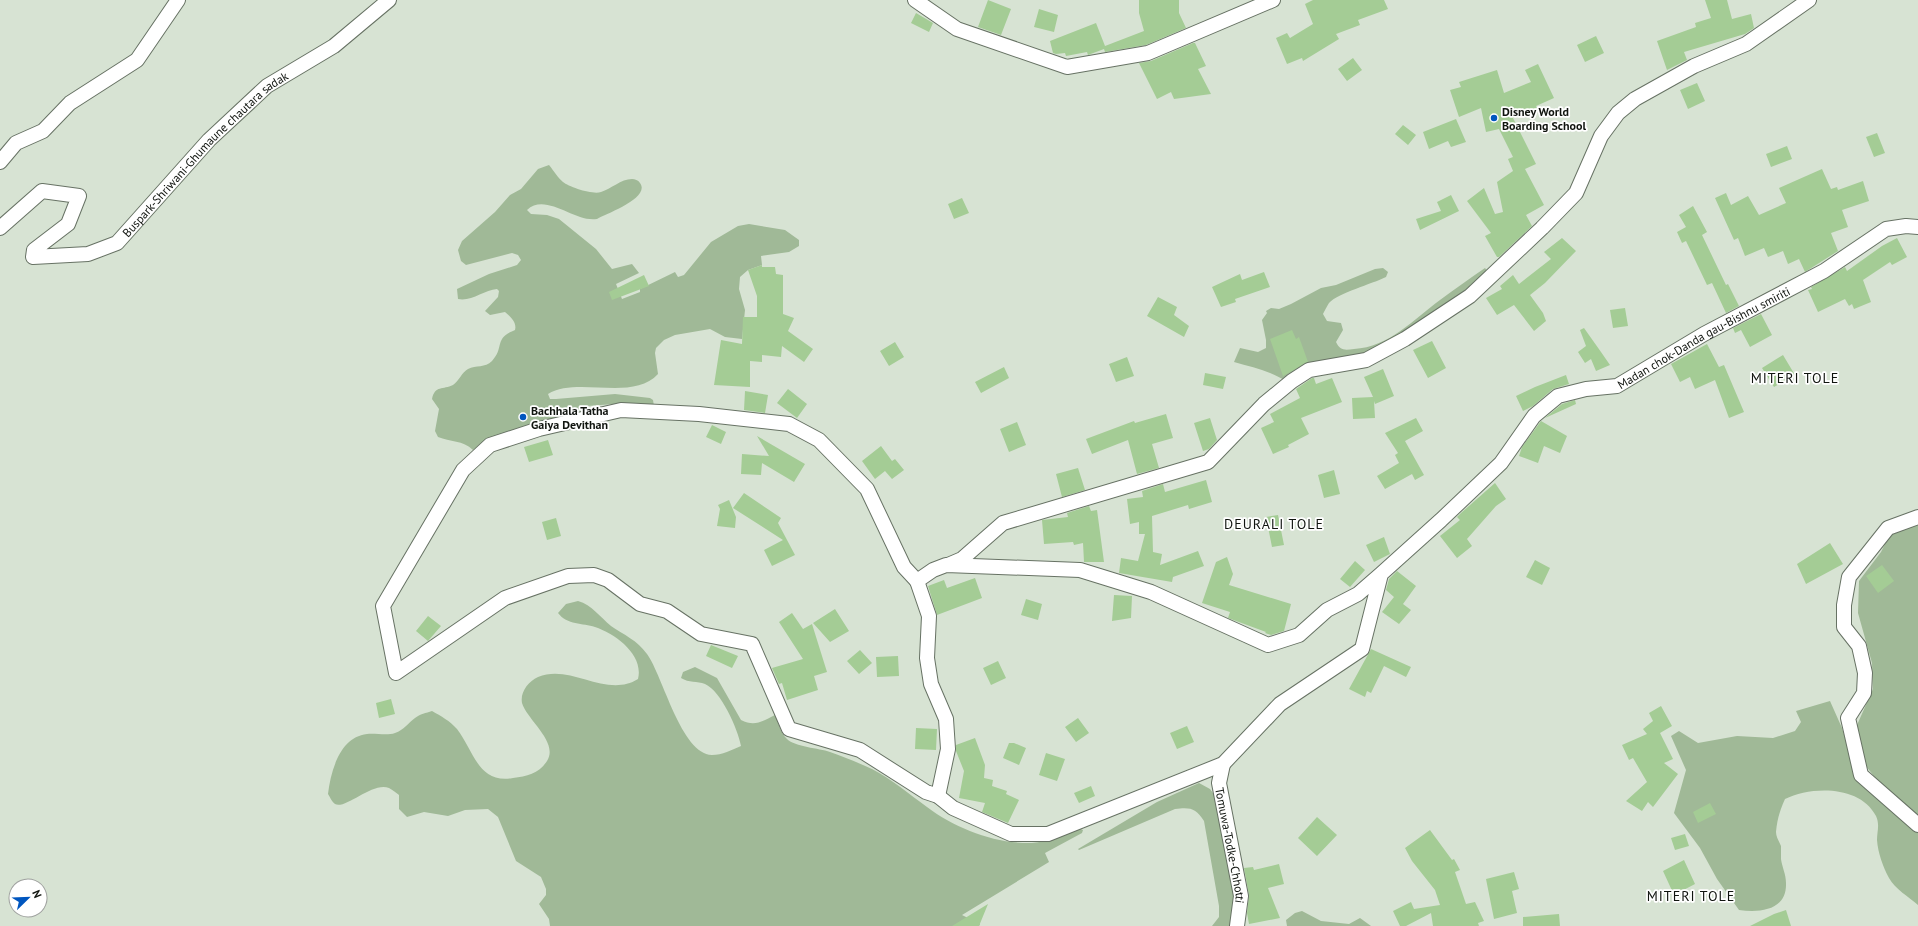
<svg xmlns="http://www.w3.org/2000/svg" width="1918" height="926" font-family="'PT Sans',sans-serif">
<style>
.green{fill:#a0b997}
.building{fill:#a4cc95}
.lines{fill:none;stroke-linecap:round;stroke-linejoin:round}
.minor-casing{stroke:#677264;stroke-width:16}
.minor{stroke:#fff;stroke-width:14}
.poi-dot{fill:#0056bf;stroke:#fff;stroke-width:1.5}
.labels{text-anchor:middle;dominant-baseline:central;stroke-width:3.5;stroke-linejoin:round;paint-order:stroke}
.poi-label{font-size:12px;font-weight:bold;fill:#10140f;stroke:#fff;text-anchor:start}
.street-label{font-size:12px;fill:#10140f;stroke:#fff}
.quarter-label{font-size:14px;letter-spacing:1px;fill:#10140f;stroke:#fff}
</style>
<rect width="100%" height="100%" fill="#d7e3d3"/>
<path class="green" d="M549,165C554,171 558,178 563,182C569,187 593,195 601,192C611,189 621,179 632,179C635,179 638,180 640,183C651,198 606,214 597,219C575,223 546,192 527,210L531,214L547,215L559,219L596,249L612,269L632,264L639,273L616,284L622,299L640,292V289L675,272L678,277L684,275L711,242L738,226L749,224L785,230L799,240V246L789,252L761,256L762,265L748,270L740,277L739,289L745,310L742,339L725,337L710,329L675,335L664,340L656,348L655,353L658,374C633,402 577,376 548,394L550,399H556L615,394L650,398L653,400L654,406L628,403L587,406L529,428L487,440L473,450C463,440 450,442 438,437L435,431L439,409L432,399C435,385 443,390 453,385C459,381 462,372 468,369C476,365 485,368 492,361C505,347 493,339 515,330C517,323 511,317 505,312L490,315L485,311L498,297L499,291L497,289C484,290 471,302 458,299L457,289L489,274L517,265L521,260L518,255L512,253L466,265L461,261L458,250L462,241L495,212L510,195L521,189L538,169Z
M1383,268L1388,272L1386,277C1372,284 1338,293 1329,303C1327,306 1325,310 1323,314L1327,321L1341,323L1343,330L1336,342C1340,351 1345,350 1354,349C1389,347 1413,320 1440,300C1455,289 1470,278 1485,268L1489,273L1407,332L1366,354L1347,356L1319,364L1286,381C1270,371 1252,367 1234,362L1240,348L1258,352L1266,348V340L1262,320L1267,313L1266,311L1271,308L1279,309L1291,304L1321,288L1336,285L1375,269Z
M1918,525V818L1882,786L1865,765L1857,725L1873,689L1872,663L1858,613L1859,581L1881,552L1890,534Z
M578,601C592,605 600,617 611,626C624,635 637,640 647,654C663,676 681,754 712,755C722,755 732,750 741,746C738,729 721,691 705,684C697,681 689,683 681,678L683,672L695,667L717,678L741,720C755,727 763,721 775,715C778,722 781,734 787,739C795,747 819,748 830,752C844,757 859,763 872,769C893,780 909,794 927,807C956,829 996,844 1032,843C1048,842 1064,833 1078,828L1083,830L1082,833L1045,853L1049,862L962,915L980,924L979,926H550L549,919L539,904L546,895V889L541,877L516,861L498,817L488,809L465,810L448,816L424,812L407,817L399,809V795C396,793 393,790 389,788C373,781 345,810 335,804C332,802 330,797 328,794C331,770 340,737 367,734C376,733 387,736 395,733C404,730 408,723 415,718C420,714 426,713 432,711C441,716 450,721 457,729C474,751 478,784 513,778C527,776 539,774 547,761C559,742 527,720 522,703C520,692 528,682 538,677C571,663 606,699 638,679C644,655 616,634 595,627C583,623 567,625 558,613L566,604Z
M1830,701L1842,728L1851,757L1918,831V905C1909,897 1895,889 1889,878C1883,867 1878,853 1877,840C1877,831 1880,825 1876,816C1860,785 1811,786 1785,799C1780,810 1777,820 1776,832C1776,837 1779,841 1781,846C1781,850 1781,855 1781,859C1782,867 1786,874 1786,883C1787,910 1761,913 1739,910L1717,879L1700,848L1674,813L1686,770L1671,736L1679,731L1698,743L1737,736L1773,738L1795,731L1801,722L1796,711Z
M1199,783L1210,789L1218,800L1237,917L1234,926H1212L1219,917V906L1204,821C1196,808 1190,807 1175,809L1079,850L1078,849L1157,802Z
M1302,911L1321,921L1349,924L1360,918L1371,926H1287L1286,920L1295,913Z"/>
<path class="building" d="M988,0L1011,9L1001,35L978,27Z
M1139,0H1179V13L1186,28L1146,45L1105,52L1104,49L1088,55L1087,52L1066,56L1065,53L1056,54L1053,53L1050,41L1096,23L1105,46L1144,31L1139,13Z
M1313,0H1384L1388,9L1358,20L1360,25L1336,34L1339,39L1303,61L1302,58L1287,64L1276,38L1287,33L1290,38L1313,24L1305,4Z
M1705,0H1727L1732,19L1751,14L1754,28L1745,34L1684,52L1687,60L1667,70L1657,41L1696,27L1695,23L1711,18Z
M1039,9L1058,15L1054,32L1034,27Z
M916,13L933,23L929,32L911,23Z
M1596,36L1604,53L1585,62L1577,45Z
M1193,43H1195L1206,66L1198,69L1211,94L1174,99L1171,92L1157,99L1139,63L1151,61Z
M1353,58L1362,70L1347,81L1338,69Z
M1538,64L1554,98L1536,106L1537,108L1513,118L1536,164L1525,169L1544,205L1526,215L1532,226L1499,257H1497L1485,236L1491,233L1467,201L1484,188L1495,214L1503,212L1497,182L1513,171L1508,159L1513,157L1499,129L1486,132L1481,108L1459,117L1450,90L1461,87L1459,82L1497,70L1504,93L1531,82L1525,70Z
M1697,83L1705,101L1688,109L1680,90Z
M1456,119L1466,142L1451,147L1448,141L1429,149L1423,132Z
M1403,125L1416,135L1408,145L1395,134Z
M1877,133L1885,153L1874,157L1866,137Z
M1787,146L1792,159L1771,167L1766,154Z
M1822,169L1831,189L1837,187L1838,190L1863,181L1869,201L1842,210L1848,227L1831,233L1838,251L1805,272L1799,259L1788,264L1783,251L1768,257L1764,248L1745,256L1738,238L1734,240L1715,198L1726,193L1731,205L1748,196L1759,215L1786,203L1779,188Z
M1451,195L1459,211L1420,230L1416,219L1441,211L1437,202Z
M962,198L969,213L954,219L948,204Z
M1693,206L1707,232L1702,235L1726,285L1728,284L1739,306L1726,313L1712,283L1707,285L1686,241L1682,243L1677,232L1686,227L1679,215Z
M1562,238L1576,251L1545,283L1530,295L1543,313L1546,321L1534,331L1514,305L1497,315L1486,298L1502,289L1500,286L1513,275L1519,284L1551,259L1544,252Z
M1897,238L1907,257L1892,265L1890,262L1863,280L1871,302L1854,309L1852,304L1849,306L1845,299L1818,312L1808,290L1812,289L1811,287L1845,267L1847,271L1882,246Z
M762,265V267H775L776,274L783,275V314L794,318L788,331L813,349L804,362L782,346L781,357L762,355V362L750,361V387L714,385L721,340L742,344L743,317H757V296L748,270Z
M1264,272L1270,287L1235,299L1236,302L1221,307L1212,287L1240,274L1242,280Z
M644,275L649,286L612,300L609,292Z
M1158,297L1177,307L1174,315L1189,326L1184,337L1147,316Z
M1625,308L1628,326L1613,328L1610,310Z
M1761,314L1772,335L1750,347L1741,330L1735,333L1733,328Z
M1584,328L1601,352L1610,365L1596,371L1591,359L1585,363L1578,352L1586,346L1580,330Z
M1292,330L1296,339L1299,337L1308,362L1283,376L1270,339Z
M1432,341L1446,368L1428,378L1413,350Z
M895,342L904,357L889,366L880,351Z
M1707,344L1719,367L1724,365L1744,412L1729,418L1715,380L1695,389L1690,377L1680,382L1671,364Z
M1783,355L1795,375L1774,387L1762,368Z
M1127,357L1134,376L1116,382L1109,364Z
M1004,367L1009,378L981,393L975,382Z
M1383,369L1394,396L1375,404L1374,401L1375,418L1353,419L1352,398L1373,397L1364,377Z
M1205,373L1226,377L1223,389L1203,385Z
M1566,375L1569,384L1553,389L1533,406L1523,411L1516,396L1535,387Z
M1312,378H1314L1316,384L1332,378L1342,402L1301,418L1309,434L1288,445L1289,447L1273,454L1261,428L1274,422L1270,414L1300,398L1296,389Z
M788,389L807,404L797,418L777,403Z
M745,391L768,395L765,413L744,410Z
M1575,400L1576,404L1545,418L1562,404Z
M1166,414L1173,438L1152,444L1159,468L1137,474L1128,440L1092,454L1086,439L1134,421L1135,423Z
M1210,418L1217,440L1209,449L1203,451L1194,423Z
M1416,418L1423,431L1405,441L1424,475L1415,480L1412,474L1385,489L1377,476L1399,463L1395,455L1398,453L1385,433Z
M1541,421L1567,436L1560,453L1544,446L1538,463L1519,456L1522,447Z
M1017,422L1026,445L1009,452L1000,429Z
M712,425L726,432L721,444L706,437Z
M757,436L805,464L794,482L762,463L761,475L741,474L742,454L769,456Z
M548,440L553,455L529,462L524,447Z
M881,446L892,461L895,459L904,470L892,479L885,471L875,479L862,461Z
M1078,468L1085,490L1062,497L1056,474Z
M1334,470L1340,494L1324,498L1318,475Z
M1206,480L1212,502L1189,509L1188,505L1152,516L1153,552L1162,554L1160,565L1198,551L1204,566L1173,577L1172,582L1119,573L1121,558L1138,561L1145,534H1139V522L1130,524L1127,499L1143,497L1142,491L1163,484L1165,492Z
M1495,483L1506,499L1496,506L1467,539L1472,546L1457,558L1440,536L1460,520L1457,517L1461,513Z
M744,493L781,518L778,523L795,555L772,566L764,550L783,540L733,508Z
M729,500L736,517L735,528L717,526L720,509L718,505Z
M1089,506L1091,511L1097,510L1104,562H1084L1083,543L1074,545L1073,542L1044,544L1042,520L1068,517L1067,513Z
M1278,515L1284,545L1272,547L1266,517Z
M556,518L561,536L547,540L542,522Z
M1384,537L1390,554L1374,562L1366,545Z
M1830,543L1843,564L1806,584L1797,564Z
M1227,557L1233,574L1229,585L1291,604L1284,631L1271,635L1265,633L1266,632L1228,618L1230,612L1202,603L1216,562Z
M1535,560L1550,568L1542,585L1526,577Z
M1355,561L1365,570L1350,587L1340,579Z
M1882,565L1894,581L1878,593L1866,576Z
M1397,571L1416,586L1403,604L1411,610L1399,624L1382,612L1394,597L1386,590L1389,579Z
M975,578L982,598L937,615L928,586L944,580L947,588Z
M1114,595L1132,596L1131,618L1112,621Z
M1026,599L1042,604L1038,620L1021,615Z
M835,609L849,631L830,642L813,623Z
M792,613L803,629L812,624L827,672L814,676L818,690L787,700L782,683L779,684L772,668L803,659L779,622Z
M428,616L441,626L428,641L416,631Z
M711,645L738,656L732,668L706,656Z
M1371,649L1411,667L1406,677L1384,666L1371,693L1367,691L1365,697L1349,689Z
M860,650L872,663L859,674L847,661Z
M898,656L899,676L877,677L876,657Z
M998,661L1006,678L991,685L983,668Z
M391,699L395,714L379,718L376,703Z
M1661,706L1672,726L1660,733L1673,759L1664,763L1678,774L1653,807L1648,802L1642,811L1626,801L1647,782L1633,758L1629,760L1622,745L1647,734L1643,729L1653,721L1649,713Z
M1078,718L1089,733L1076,742L1065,727Z
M1187,726L1194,742L1177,749L1170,733Z
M916,728L937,729L936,750L915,749Z
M975,738L985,765L984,778L993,780L992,786L1007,791L1006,794L1019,800L1008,823L982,812L985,803L959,798L964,771L956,751V745Z
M1009,743H1014L1026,748L1019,765L1003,758Z
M1046,753L1065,759L1057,781L1039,775Z
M1091,786L1095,796L1079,803L1074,793Z
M1710,803L1716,814L1698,823L1693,812Z
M1317,817L1337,835L1317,856L1298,838Z
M1430,830L1452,860L1454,859L1460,870L1455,872L1466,904L1475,902L1484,921L1478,923L1479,926H1433L1431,913L1406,926H1400L1393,911L1411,902L1414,909L1440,905L1435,890L1412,861L1405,848Z
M1685,834L1689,846L1675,850L1671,838Z
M1684,860L1695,884L1674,895L1663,871Z
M1279,864L1284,884L1268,888L1280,918L1249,924L1247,913L1249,895L1244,868L1253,867L1254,870Z
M1514,872L1519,889L1512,891L1517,913L1494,919L1486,879Z
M988,904L979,926H952Z
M1786,910L1791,926H1750L1774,914Z
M1559,914L1560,926H1523V917Z"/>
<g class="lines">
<defs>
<g id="minor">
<path d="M915,0L957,29L1067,67L1148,53L1273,0"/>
<path d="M0,162L16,143L43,131L70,103L137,60L178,0"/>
<path id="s1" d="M0,228L42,191L79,196L68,224L34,250L33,257L88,254L117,243L209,140L267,86L334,46L389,0"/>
<path d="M1918,517L1888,528L1849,577L1844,605V627L1859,646L1865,673L1864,693L1848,718L1861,775L1918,825"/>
<path d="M948,565L962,559L1003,523L1208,462L1264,404L1292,381L1309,370L1366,360L1405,339L1470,296L1542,228L1576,193L1601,136L1618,113L1635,99L1694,66L1746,44L1809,0"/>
<path id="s2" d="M1381,574L1362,649L1280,704L1223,764L1048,834H1011L953,808L938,796L926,792L860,750L789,729L752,644L701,634L667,611L640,604L608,580L594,575L568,576L505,598L396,673L383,606L463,470L490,445L539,429L621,410L699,414L789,424L819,440L867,489L904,567L917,581L933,570L946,565L1080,570L1151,592L1268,645L1299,635L1327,610L1358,594L1381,574L1441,520L1501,463L1534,416L1558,396L1586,389L1617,386L1704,334L1824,271L1886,229L1906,226L1918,227"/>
<path d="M917,581L929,616L927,658L931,684L946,719L948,749L938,796"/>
<path id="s3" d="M1223,764L1219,783L1241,896L1237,926"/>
</g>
</defs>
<use href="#minor" class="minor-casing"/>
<use href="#minor" class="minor"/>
</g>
<g class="poi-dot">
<circle cx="1494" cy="118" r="4"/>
<circle cx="523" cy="417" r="4"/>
</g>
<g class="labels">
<g class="poi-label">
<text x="1502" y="111">Disney World<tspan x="1502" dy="14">Boarding School</tspan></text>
<text x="531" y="410">Bachhala Tatha<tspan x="531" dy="14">Gaiya Devithan</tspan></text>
</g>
<g class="street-label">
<text stroke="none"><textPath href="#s1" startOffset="385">Buspark-Shriwani-Ghumaune chautara sadak</textPath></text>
<text stroke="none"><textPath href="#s2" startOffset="2918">Madan chok-Danda gau-Bishnu smiriti</textPath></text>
<text stroke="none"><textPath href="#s3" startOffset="83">Tomuwa-Todke-Chhotti</textPath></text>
</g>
<g class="quarter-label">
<text x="1795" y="378">MITERI TOLE</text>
<text x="1274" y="524">DEURALI TOLE</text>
<text x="1691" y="896">MITERI TOLE</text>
</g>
</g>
<g transform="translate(28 898) rotate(67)"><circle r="19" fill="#ffffff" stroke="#9fa19f"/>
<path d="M0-3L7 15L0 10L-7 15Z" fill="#0056bf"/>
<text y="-6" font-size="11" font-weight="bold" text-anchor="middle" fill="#10140f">N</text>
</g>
</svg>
